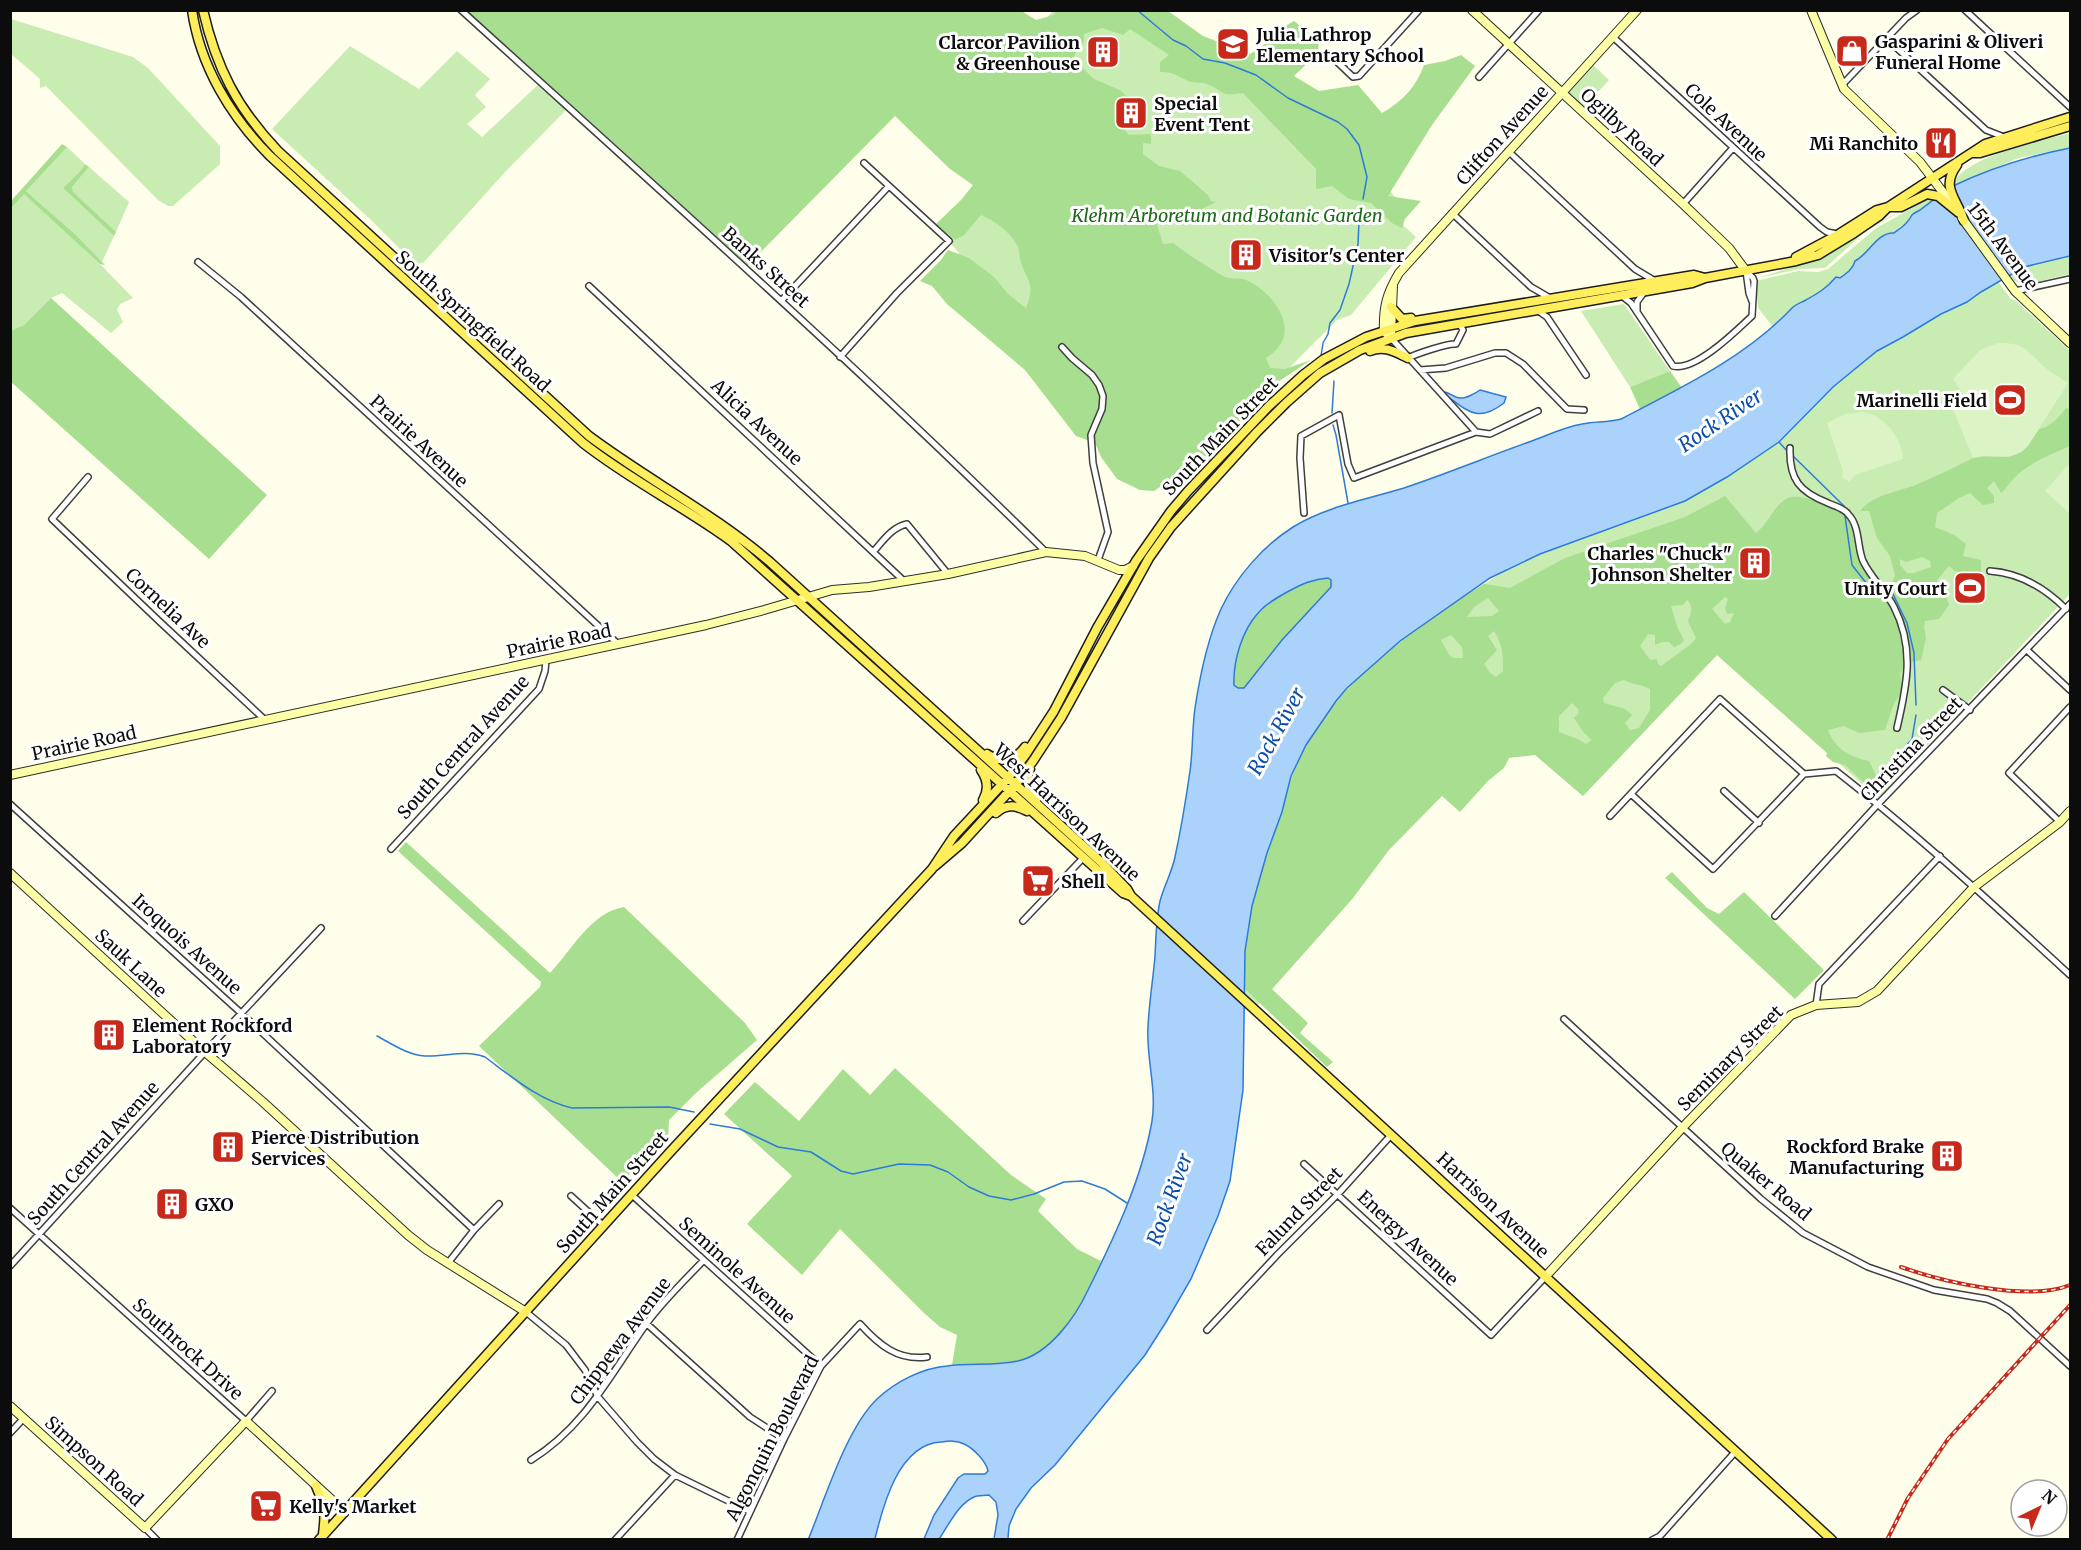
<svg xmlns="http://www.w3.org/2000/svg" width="2081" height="1550" font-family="Merriweather,serif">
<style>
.green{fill:#c8ecb2}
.forest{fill:#a8de90;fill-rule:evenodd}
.pitch{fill:#dcf3c5}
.water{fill:#abd2fb;stroke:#2d7bd8;stroke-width:1.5;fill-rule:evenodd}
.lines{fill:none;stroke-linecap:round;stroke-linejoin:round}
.stream{stroke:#2d7bd8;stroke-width:1.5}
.street-casing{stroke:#3f3f3f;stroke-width:8}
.secondary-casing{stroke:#2e2e2e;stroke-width:10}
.primary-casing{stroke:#1d1d1d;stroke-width:11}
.street{stroke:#fff;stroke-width:5}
.secondary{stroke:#fcffa6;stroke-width:8}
.primary{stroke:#ffee5b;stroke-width:8}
.rail-casing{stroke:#c72a1a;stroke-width:4}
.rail{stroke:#fff;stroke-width:1.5;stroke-dasharray:4.5;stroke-linecap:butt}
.labels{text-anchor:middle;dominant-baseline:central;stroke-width:6;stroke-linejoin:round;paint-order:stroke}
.poi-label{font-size:18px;font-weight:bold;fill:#0c0c0c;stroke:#fff;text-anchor:start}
.street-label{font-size:18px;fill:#0c0c0c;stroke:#fff}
.park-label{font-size:18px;font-style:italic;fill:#1d6918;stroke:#fff}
.water-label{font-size:20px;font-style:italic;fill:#0c4ea7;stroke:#fff}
</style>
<rect width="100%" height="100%" fill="#fffeeb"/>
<path class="green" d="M1003,10L1038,27L1053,11H1163L1391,173V192L1403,207L1394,217L1416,237L1351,315L1337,320L1231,426L1028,351L943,273L959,253L951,244L949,237L984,196L894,109L473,11Z
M11,19L133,57L148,68L220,146V164L173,206H168L158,200L46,86L40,88V79L11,54Z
M350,46L419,89L457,51L490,79L475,95L486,107L467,124L482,137L538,85L566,110L506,171L424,262L413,266L400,249L368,217L272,129Z
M1592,64L1609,80L1583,108L1569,95L1568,92Z
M2070,133V148L2018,158L1952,187C1958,158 2044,140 2070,133Z
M67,147L85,164L81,170L63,188L114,236L102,262L75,234L25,190Z
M89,167L129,202L116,232L73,193L72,187Z
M24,193L100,264L133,298L120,304L117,310L123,322L111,333L62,293L51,298L24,325L11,332V208Z
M1930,198L1936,199L1916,212L1911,216V221L1901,226L1894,233C1878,232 1868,254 1855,261L1854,267L1840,278L1836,277L1826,289L1793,307L1789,314L1783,316L1773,327L1758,308L1756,281L1798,271L1818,272L1828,269L1875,229Z
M1903,210L1866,231L1825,268L1799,269L1758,278L1814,260L1843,245L1879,222Z
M2070,256V274L2023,285L2013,280L2010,275L2024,267Z
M1998,282L2011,299L2015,300L2070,351V594L1878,798L1717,655L1583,796L1474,702L1353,898L1257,1006L1243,994L1247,931L1267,853L1293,771L1400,641L1460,599L1513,566L1540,554L1685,501L1727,477L1779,442L1833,387L1877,351L1903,337L1941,314L1967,302Z
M1624,304L1670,371L1630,387L1581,311Z"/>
<path class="forest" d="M1020,10L1036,20L1054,15L1056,11H1168L1203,36L1250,54L1274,38L1280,29L1294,21L1318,40L1319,52L1294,76L1319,91L1358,85L1382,113C1403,101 1416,87 1424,65L1445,61L1461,55L1475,66L1432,125L1388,196L1421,201L1405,219L1402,228L1392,223L1371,203L1349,199L1332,186L1316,189V169L1243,93C1218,97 1225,91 1207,84C1202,82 1197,83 1192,82C1178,78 1177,72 1160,72V62L1169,55L1130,29L1123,35L1102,28L1084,34V42L1077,50L1073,59L1094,79L1120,90L1127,97L1117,112L1123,128L1129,135L1151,134V144L1143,143V154L1159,166L1180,171L1208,195L1211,201L1216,202L1202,209L1209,216L1197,217L1193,220L1174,218L1164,212L1157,225L1163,244L1173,243C1188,255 1206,266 1223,276C1230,280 1239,277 1246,280C1277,294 1304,335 1266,358L1270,368L1285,369L1311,360L1270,387L1254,409L1219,443L1212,459L1195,475L1166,483L1154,491L1140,490L1117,479L1101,457L1095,443L1076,436L1025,370L947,304L932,286L920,281L940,261L948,250L969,258L994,277L1008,294L1026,308C1035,284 1029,284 1021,263C1019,257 1020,250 1017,245C1010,232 994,220 981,215L964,235L955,240L936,224L961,200L973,185L950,169L895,116L747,266L467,11Z
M62,144L67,147L26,191L75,234L105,265L100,264L24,194L11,208V201Z
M85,164L89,167L72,187L73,192L116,232L114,236L63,188L81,170Z
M51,298L267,495L209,559L11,382V331L24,325Z
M1670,371L1682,388L1640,409L1630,387Z
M2066,408L2070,409V446C2050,455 2030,462 2014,478C2009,483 2007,488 2001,493L1994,481L1987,488L1994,496V503L1983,505L1970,493L1959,498L1937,513L1935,527L1954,535L1966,544L1963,556L1981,560V576L1955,571L1949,566L1937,580L1946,596L1949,605L1939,619L1925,621L1924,627L1926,638L1921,660L1905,663L1900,675L1903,689L1893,706L1885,730L1859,733L1844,726L1828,730C1835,749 1850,757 1869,761C1874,771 1881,783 1876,794L1845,765L1833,762L1826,756L1827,753L1717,655L1583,796L1535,755L1509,758L1504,768L1488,781L1460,812L1442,796L1389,850L1353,898L1272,989L1308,1023L1300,1033L1333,1062L1327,1067L1244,988C1244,969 1244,949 1247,929C1253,895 1265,862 1276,829C1286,800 1291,771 1307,744C1346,674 1417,625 1484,584L1510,588L1565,558L1685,517L1725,496L1756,533C1768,524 1773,507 1786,499C1799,490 1845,510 1851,523C1855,531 1854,542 1857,550C1862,563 1869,575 1877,587H1890L1895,575L1890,556L1877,538L1869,511H1860C1873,494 1899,492 1918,484C1937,476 1955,467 1973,458L1982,456L2009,457L2022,452L2039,429L2046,427L2057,419ZM1922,557L1930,561L1931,567L1914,573H1907L1900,565V559L1906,562ZM1725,597L1728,599L1725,608L1727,614L1734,613L1730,622L1725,624L1712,609ZM1488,598L1499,611L1492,616L1467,617L1474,607ZM1687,600C1694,607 1691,613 1688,621L1696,638L1691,644L1661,666L1658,664L1657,659L1650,660L1640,646L1648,634L1655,635V645L1662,642H1669L1674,647L1681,644L1684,640L1678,629L1671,606L1683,605ZM1494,631C1503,646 1503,654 1503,671L1496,677L1490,673L1484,664L1497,650L1488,636ZM1451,635L1462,647L1463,658H1453L1449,655L1441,640ZM1624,680C1633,685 1641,684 1650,689V710L1639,728L1630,730L1625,723L1632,715L1625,709L1604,703L1603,698L1615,683ZM1572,703L1578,709L1579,713L1574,718L1584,733L1592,740L1586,744L1578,739L1559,732V716Z
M1328,578L1331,580V587L1282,640L1244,688H1238L1234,685C1233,661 1242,630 1259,612C1267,603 1278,597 1289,591C1302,584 1314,579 1328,578Z
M406,842L550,973C572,950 590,913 624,907L745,1023L757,1040L697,1092L669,1120L668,1139L653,1149L622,1182L479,1046L540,987L541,982L398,851Z
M1672,872L1707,908L1719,914L1744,892L1824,970L1795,999L1665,878Z
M895,1068L1011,1175L1046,1199L1038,1211L1077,1249L1101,1261C1085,1298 1063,1346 1021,1360C1002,1366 972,1364 952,1365L957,1335L940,1327L924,1313L840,1229L802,1275L747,1224L792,1176L724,1114L755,1082L799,1121L843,1069L870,1095Z"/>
<path class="pitch" d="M1998,343C2023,342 2027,350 2043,366C2050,372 2060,377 2068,383L2028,446C2011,464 1994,452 1973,458L1952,407L1965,400L1964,395L1953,379L1980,350Z
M1863,412C1884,415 1902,437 1903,459L1855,475L1849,482L1842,477L1843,471L1827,423L1845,414Z
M2070,463V514L2045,491Z"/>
<path class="water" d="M2070,148V256L2024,267L1981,292L1967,302L1941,314L1903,337L1877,351L1833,387L1779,442L1727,477L1685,501L1540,554L1490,578L1400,641L1347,688L1336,701L1306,745L1291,776L1282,812L1267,853L1252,906L1245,951L1243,1090L1230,1181L1218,1216L1191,1279L1166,1322L1145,1355L1055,1465L1031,1488L1016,1509L1009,1526L1008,1539H994L998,1515L996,1502L989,1495C985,1496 978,1495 974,1497C959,1503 948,1526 939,1539H924L934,1515L958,1478L964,1474H985L988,1471C986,1461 973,1448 964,1444C956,1440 949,1441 941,1442C899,1444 883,1505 875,1539L808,1540C825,1499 846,1429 877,1399C895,1382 922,1368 947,1366C970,1363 995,1366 1018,1361C1049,1354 1075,1318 1088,1290C1114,1238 1142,1179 1152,1121C1157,1089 1146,1058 1148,1027C1149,1003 1153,980 1155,956C1156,938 1156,919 1160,901C1164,886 1172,872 1175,857C1181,829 1186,799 1190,771C1193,750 1192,729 1195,708C1200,675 1207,640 1221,609C1236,577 1263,546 1293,527C1325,507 1368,499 1404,488C1446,474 1487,457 1529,442C1546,436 1564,427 1582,424C1595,421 1607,423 1621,419C1681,388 1746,357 1792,308C1795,305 1800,303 1804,301C1817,294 1827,288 1836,277L1840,278C1847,273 1853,269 1855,261C1869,254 1877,232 1894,233C1903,226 1907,224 1912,215C1914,213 1918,211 1920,210C1930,203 1942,192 1953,186C1991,168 2029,156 2070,148ZM1328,578L1331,580V587L1282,640L1244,688H1238L1234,685C1233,661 1242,630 1259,612C1267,603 1278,597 1289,591C1302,584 1313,579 1328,578Z
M1480,390L1506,397L1504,403C1477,424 1467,410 1444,394L1445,392C1450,393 1455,398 1460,398C1465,399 1476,393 1480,390Z"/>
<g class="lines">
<path class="stream" d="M1137,10L1173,40L1186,46L1203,59L1225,63L1256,75L1288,98L1338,122L1347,129L1359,145L1367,177L1363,199
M1321,356L1323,343L1328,334L1330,323L1340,310L1349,284L1358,244L1359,221
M1332,413L1334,381
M1333,425L1336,435L1348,503
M1779,442L1788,452
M1792,455L1844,506
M1845,516L1852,565L1874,593L1881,592
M1886,591L1891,590L1907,623L1914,653L1916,705
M1881,775L1912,739L1916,715
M377,1036C392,1044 408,1055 425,1056C446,1057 464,1049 485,1057C512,1077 540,1101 572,1108L669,1107L694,1112
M710,1124L740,1129L778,1147L811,1152L841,1171L853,1174L899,1164L930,1165L948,1172L969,1187L989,1196L1011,1200L1034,1194L1064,1182L1082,1181L1105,1189L1127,1203"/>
<defs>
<path id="street" d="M461,10C658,189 857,366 1046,552
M1965,10L2070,107
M1613,37L1820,227L1827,232L1837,234
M1887,39L1986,130L2004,137
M1333,58L1353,77L1359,76L1419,10
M1479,77L1539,10
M1842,85L1906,18L1917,10
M1508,151L1635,269L1655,281
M1683,204L1732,149
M1452,213L1531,287L1550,298
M198,262L241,297L618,644
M1746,271L1749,293L1752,301
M589,286L904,581
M2015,291L2070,279
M1622,296L1631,303L1673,366C1695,372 1736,331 1752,316L1754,281L1753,278L1746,271
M781,301L888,187
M1537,310L1547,317L1586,375
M1637,311V302L1645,291
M1391,338L1476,432
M1062,347L1072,358L1092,375L1099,385L1103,396L1102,409L1091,435L1093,463L1108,532L1098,560
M840,357L897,293L949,241L864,163
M1408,358C1416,354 1448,343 1456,344L1463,330L1459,323
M1420,370L1446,368L1495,353H1506L1523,364L1567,409L1584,410
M1790,448C1789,480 1800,492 1828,503C1834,506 1844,508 1848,514C1860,526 1857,547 1863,561C1871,578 1886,591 1894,607C1915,648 1907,685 1897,728
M88,477L52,519L159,621L264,719
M1304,513L1300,458L1301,436L1339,415L1348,464L1354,478L1476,432L1490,434L1538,411
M873,552C883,541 892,527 907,524L948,574
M1990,571C2020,573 2045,588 2066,609
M2028,651L2070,690
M1943,690L1970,710
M1724,791L1759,823
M1631,794L1713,869L1804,774
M10,804L241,1013L474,1230
M1610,816L1720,699L1804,774L1836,771C1918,835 1994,905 2070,975
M2060,822L2009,773L2070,707
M391,849L539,689L545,671L546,660
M1775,916L1878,804L2070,604
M1023,921L1084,857
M1816,1005L1819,984L1940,856
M1564,1019L1761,1199L1803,1233L1868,1267L1934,1290L1987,1299L1997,1303L2010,1311L2070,1366
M1304,1164L1491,1335L1546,1276
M632,1195L821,1366
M571,1196L604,1226
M10,1208L246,1421L272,1391
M448,1263L474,1230L499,1204
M10,1266L205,1052L321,928
M526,1312L566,1345L585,1370L598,1397L637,1442L654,1459L675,1475L749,1511
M647,1324L750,1417L784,1439
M1207,1330L1278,1254L1338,1194L1392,1134
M10,1433L24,1418
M531,1460C586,1426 611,1373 647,1323C664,1300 684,1281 703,1261
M145,1528L157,1540
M615,1540L675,1475
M737,1540L784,1439L821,1366L860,1324C879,1345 898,1361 927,1357
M1652,1540L1660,1536L1736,1451"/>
<path id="secondary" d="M1472,10L1683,204L1729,248L1746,271
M1811,10L1844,89L1920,162L1955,208
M1962,218L2015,291L2070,343
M1391,333L1393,285
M1388,335L1384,331C1383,307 1387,293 1399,273L1637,10
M10,775L706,625L764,610L832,590L869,587L948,574L1046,552L1085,556L1119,570H1125L1133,566
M10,873L205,1052L263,1102L408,1235L427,1250L526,1312
M1546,1276L1682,1128L1791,1015L1816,1005L1858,1002L1877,991L1974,887L2060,822L2070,811
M10,1406L145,1528L246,1421L345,1512"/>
<path id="primary" d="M192,10C200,66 231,117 270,156L583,443C630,480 683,506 731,541L1123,893L1131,896
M203,10C216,67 237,108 278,151L589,436C648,480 714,514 770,562L1101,862L1127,889L1131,896L1832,1540
M1973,153H1980L2070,126
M1957,165C1940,188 1957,198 1964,221
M1796,257L1839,234L1877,210L1888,207H1901L1927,194L1938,196L1959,213
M1391,307L1402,319L1411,318
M1370,351C1384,345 1395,352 1408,358
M987,754C1001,763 1015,761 1025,747
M1030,769C1026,780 1028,790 1037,798
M981,770C988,780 989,790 983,800
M996,813C1006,804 1015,805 1027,811
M935,866L962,843L1015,785L1033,761L1061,718L1149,558L1171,527L1257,432L1286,403L1320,373L1360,350L1406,333L1692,283L1705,278L1796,261L1818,255L1854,233L1879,216L1888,207L1985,144L2070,117
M316,1486C325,1507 326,1511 323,1534
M319,1540L671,1151L932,869L954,836L1008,778L1026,754L1054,711L1097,628L1136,561L1171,511L1188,491L1269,406L1303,375L1324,359L1366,337L1415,321L1694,275L1705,278"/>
</defs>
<use href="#street" class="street-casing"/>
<use href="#secondary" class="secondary-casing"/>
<use href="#primary" class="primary-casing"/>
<use href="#street" class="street"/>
<use href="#secondary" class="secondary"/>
<use href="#primary" class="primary"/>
<defs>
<path id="rail" d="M1901,1267C1943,1282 2029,1302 2070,1285
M1887,1540L1908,1498L1948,1439L2070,1305"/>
</defs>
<use href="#rail" class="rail-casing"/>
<use href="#rail" class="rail"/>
</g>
<defs>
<symbol id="school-square" viewBox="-11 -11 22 22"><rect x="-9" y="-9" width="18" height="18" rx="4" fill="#c72a1a" stroke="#fff"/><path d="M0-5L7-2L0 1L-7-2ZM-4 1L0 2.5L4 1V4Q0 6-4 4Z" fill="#fff"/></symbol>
<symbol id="shop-square" viewBox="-11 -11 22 22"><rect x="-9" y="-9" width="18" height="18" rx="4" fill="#c72a1a" stroke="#fff"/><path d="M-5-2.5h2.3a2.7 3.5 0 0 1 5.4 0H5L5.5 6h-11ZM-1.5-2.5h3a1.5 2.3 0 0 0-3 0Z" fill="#fff"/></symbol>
<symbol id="building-square" viewBox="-11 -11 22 22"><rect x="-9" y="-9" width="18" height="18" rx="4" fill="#c72a1a" stroke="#fff"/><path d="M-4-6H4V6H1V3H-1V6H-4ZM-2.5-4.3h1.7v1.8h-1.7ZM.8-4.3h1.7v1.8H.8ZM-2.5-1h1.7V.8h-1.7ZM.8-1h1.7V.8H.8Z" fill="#fff"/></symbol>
<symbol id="restaurant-square" viewBox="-11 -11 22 22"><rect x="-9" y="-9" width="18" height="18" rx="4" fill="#c72a1a" stroke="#fff"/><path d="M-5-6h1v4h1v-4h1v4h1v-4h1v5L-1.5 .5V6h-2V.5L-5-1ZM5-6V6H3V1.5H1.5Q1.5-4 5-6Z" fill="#fff"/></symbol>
<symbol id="stadium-square" viewBox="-11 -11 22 22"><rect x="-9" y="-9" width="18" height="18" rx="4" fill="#c72a1a" stroke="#fff"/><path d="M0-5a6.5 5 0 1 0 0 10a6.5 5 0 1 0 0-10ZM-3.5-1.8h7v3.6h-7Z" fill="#fff"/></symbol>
<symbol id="supermarket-square" viewBox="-11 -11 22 22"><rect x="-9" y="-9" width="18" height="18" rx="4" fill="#c72a1a" stroke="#fff"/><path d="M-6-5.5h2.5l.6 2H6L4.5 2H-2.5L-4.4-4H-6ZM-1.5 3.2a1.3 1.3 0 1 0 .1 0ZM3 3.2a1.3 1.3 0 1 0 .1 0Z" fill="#fff"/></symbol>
</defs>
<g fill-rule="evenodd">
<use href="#school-square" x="1214" y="25" width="38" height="38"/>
<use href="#shop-square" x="1833" y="32" width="38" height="38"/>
<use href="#building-square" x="1084" y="33" width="38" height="38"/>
<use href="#building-square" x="1112" y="94" width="38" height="38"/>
<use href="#restaurant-square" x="1922" y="124" width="38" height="38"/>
<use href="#building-square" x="1227" y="236" width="38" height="38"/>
<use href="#stadium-square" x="1991" y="381" width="38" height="38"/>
<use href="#building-square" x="1736" y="544" width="38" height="38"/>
<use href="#stadium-square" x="1951" y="569" width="38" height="38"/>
<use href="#supermarket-square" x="1019" y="862" width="38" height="38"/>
<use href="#building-square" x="90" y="1016" width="38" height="38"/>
<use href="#building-square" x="209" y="1128" width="38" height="38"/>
<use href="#building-square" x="1928" y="1137" width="38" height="38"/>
<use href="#building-square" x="153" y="1185" width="38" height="38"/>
<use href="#supermarket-square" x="247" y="1487" width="38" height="38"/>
</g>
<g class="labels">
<g class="poi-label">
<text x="1256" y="34">Julia Lathrop<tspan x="1256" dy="21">Elementary School</tspan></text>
<text x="1875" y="41">Gasparini &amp; Oliveri<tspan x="1875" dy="21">Funeral Home</tspan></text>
<text x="1080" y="42" text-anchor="end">Clarcor Pavilion<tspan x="1080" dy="21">&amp; Greenhouse</tspan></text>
<text x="1154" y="103">Special<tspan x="1154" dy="21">Event Tent</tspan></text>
<text x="1918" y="143" text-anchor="end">Mi Ranchito</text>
<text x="1269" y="255">Visitor's Center</text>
<text x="1987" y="400" text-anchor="end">Marinelli Field</text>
<text x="1732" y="553" text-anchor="end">Charles "Chuck"<tspan x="1732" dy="21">Johnson Shelter</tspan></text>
<text x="1947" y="588" text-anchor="end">Unity Court</text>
<text x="1061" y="881">Shell</text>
<text x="132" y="1025">Element Rockford<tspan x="132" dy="21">Laboratory</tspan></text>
<text x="251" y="1137">Pierce Distribution<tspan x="251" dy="21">Services</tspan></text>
<text x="1924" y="1146" text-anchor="end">Rockford Brake<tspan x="1924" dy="21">Manufacturing</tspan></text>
<text x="195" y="1204">GXO</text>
<text x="289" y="1506">Kelly's Market</text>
</g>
<g class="street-label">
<text transform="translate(1726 122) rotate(43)">Cole Avenue</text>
<text transform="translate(1622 127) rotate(43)">Ogilby Road</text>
<text transform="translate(1502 135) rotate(-48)">Clifton Avenue</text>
<text transform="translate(2003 246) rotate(53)">15th Avenue</text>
<text transform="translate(766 267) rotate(42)">Banks Street</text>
<text transform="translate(473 321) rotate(42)">South Springfield Road</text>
<text transform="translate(757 422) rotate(43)">Alicia Avenue</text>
<text transform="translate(1220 436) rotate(-46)">South Main Street</text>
<text transform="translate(419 441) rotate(43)">Prairie Avenue</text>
<text transform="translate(168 608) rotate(43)">Cornelia Ave</text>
<text transform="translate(559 641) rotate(-12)">Prairie Road</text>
<text transform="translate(84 743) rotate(-12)">Prairie Road</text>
<text transform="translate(463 747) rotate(-48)">South Central Avenue</text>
<text transform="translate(1911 749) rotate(-46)">Christina Street</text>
<text transform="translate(1067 812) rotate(43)">West Harrison Avenue</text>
<text transform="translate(187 944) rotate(42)">Iroquois Avenue</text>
<text transform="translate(131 963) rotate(43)">Sauk Lane</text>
<text transform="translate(1730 1058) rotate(-45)">Seminary Street</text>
<text transform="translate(93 1153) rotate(-48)">South Central Avenue</text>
<text transform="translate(1766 1181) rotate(40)">Quaker Road</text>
<text transform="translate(612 1192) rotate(-48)">South Main Street</text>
<text transform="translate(1493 1205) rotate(43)">Harrison Avenue</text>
<text transform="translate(1299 1211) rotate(-46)">Falund Street</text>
<text transform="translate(1408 1238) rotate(43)">Energy Avenue</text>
<text transform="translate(737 1270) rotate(42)">Seminole Avenue</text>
<text transform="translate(620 1341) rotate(-53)">Chippewa Avenue</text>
<text transform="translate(188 1349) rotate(42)">Southrock Drive</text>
<text transform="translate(772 1438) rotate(-63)">Algonquin Boulevard</text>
<text transform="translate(94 1461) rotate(42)">Simpson Road</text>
</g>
<g class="park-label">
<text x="1227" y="215">Klehm Arboretum and Botanic Garden</text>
</g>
<g class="water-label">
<text transform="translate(1720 420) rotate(-34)">Rock River</text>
<text transform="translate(1276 731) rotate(-61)">Rock River</text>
<text transform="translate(1169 1199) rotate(-70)">Rock River</text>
</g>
</g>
<rect width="2081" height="1550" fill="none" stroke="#0c0c0c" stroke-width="24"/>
<g transform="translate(2039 1508) rotate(43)"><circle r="28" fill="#ffffff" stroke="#9e9e9e" stroke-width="1.5"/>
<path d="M0-4.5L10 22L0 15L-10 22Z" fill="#c72a1a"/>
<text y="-9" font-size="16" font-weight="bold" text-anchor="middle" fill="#0c0c0c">N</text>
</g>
</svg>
